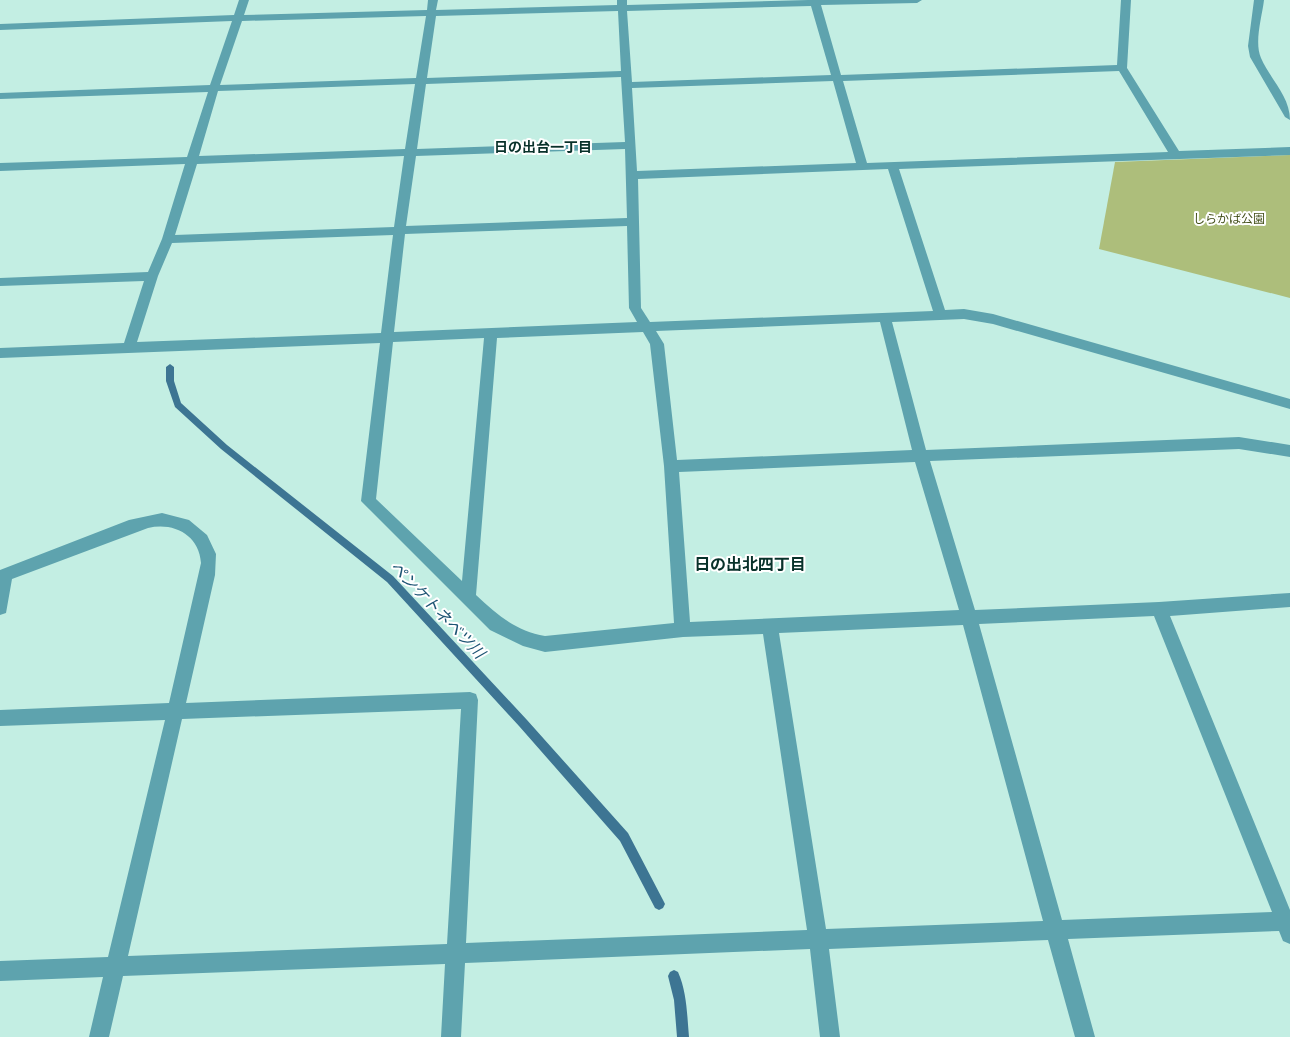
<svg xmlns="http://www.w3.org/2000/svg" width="1290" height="1037" font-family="'Varela Round','Noto Sans JP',sans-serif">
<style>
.green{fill:#adbe7b}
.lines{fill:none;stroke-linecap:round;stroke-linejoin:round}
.stream{fill:#3d7593;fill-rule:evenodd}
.minor{fill:#5ea3ae;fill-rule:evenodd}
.labels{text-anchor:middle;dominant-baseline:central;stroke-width:4;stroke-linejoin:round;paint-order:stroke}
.far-park-label{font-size:12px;fill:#45511c;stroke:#fff}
.far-neighbourhood-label{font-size:14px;font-weight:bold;fill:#08312a;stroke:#fff}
.neighbourhood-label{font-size:16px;font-weight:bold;fill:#08312a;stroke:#fff}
.water-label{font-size:16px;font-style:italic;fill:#1d5574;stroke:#fff}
</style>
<rect width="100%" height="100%" fill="#c3eee3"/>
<path class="green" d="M1290,155V298L1099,249L1115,162Z"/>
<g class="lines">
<path class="stream" d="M170,364L174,367V381L181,403L227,445L393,576L527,720L628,833L663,900L665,904L663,908L659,910L655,908L620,841L519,726L387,582L221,449L175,407L166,381V367Z
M674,970L678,972C687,992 687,1015 689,1037H677L674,1000L668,976L670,972Z"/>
<path class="minor" d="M239,0H249L244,15L427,10L428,0H438L436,10L617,5V0H627V5L808,0H922L917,3L821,5L841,75L1117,65L1121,0H1131L1127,68L1179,151L1290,147V155L899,169L945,310L964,309L993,314L1290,399V409L993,324L964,319L892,322L926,450L1239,437L1290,445V457L1239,449L930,461L975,610L1159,602L1290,593V607L1170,616L1290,910V944L1283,941L1279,931L1068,939L1095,1037H1075L1048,940L829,949L840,1037H820L810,949L465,963L461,1037H441L445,964L123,976L109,1037H89L103,977L0,981V961L108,957L165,720L0,726V710L169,703L201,563C199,535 174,522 148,528L12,579L6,613L0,615V570L129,520L162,513L189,520L207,535L216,554L215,575L186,703L470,692L476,694L478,700L466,943L807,930L763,634L683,637L545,652L523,646L490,630L361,501L380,343L0,358V348L124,343L144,281L0,286V278L148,272L162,239L185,164L0,171V163L187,157L208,92L0,99V93L210,85L232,21L0,30V24L234,15ZM811,6L831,75L632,82L627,11ZM618,11L621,71L427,78L436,16ZM426,16L416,78L220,85L242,21ZM1119,71L1168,152L867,163L843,81ZM621,77L625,142L417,149L426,84ZM833,81L856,163L637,171L632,88ZM415,84L405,149L199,156L218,91ZM625,149L627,218L406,226L416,156ZM404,156L394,227L175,235L197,164ZM888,169L933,311L650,322L641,308L638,179ZM627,226L629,308L637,322L394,332L405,234ZM393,235L381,333L137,342L158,276L172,243ZM880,322L912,450L677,460L664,344L656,331ZM643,332L650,344L664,466L674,623L545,636C516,631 497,615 476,595L497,338ZM484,338L462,581L376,499L393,342ZM915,462L959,610L690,622L679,472ZM1154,616L1272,912L1062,920L979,624ZM963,625L1043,921L826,929L779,633ZM461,709L447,944L128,956L182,719Z
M1254,0H1264C1262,17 1254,42 1261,58C1270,79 1290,96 1290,120L1285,117L1250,57L1248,46Z"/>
</g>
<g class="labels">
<g class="far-park-label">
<text x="1229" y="219">しらかば公園</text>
</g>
<g class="far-neighbourhood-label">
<text x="543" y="147">日の出台一丁目</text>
</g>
<g class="neighbourhood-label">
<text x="750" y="565">日の出北四丁目</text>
</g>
<g class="water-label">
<text transform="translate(437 610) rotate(46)">ペンケトネベツ川</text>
</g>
</g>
</svg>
